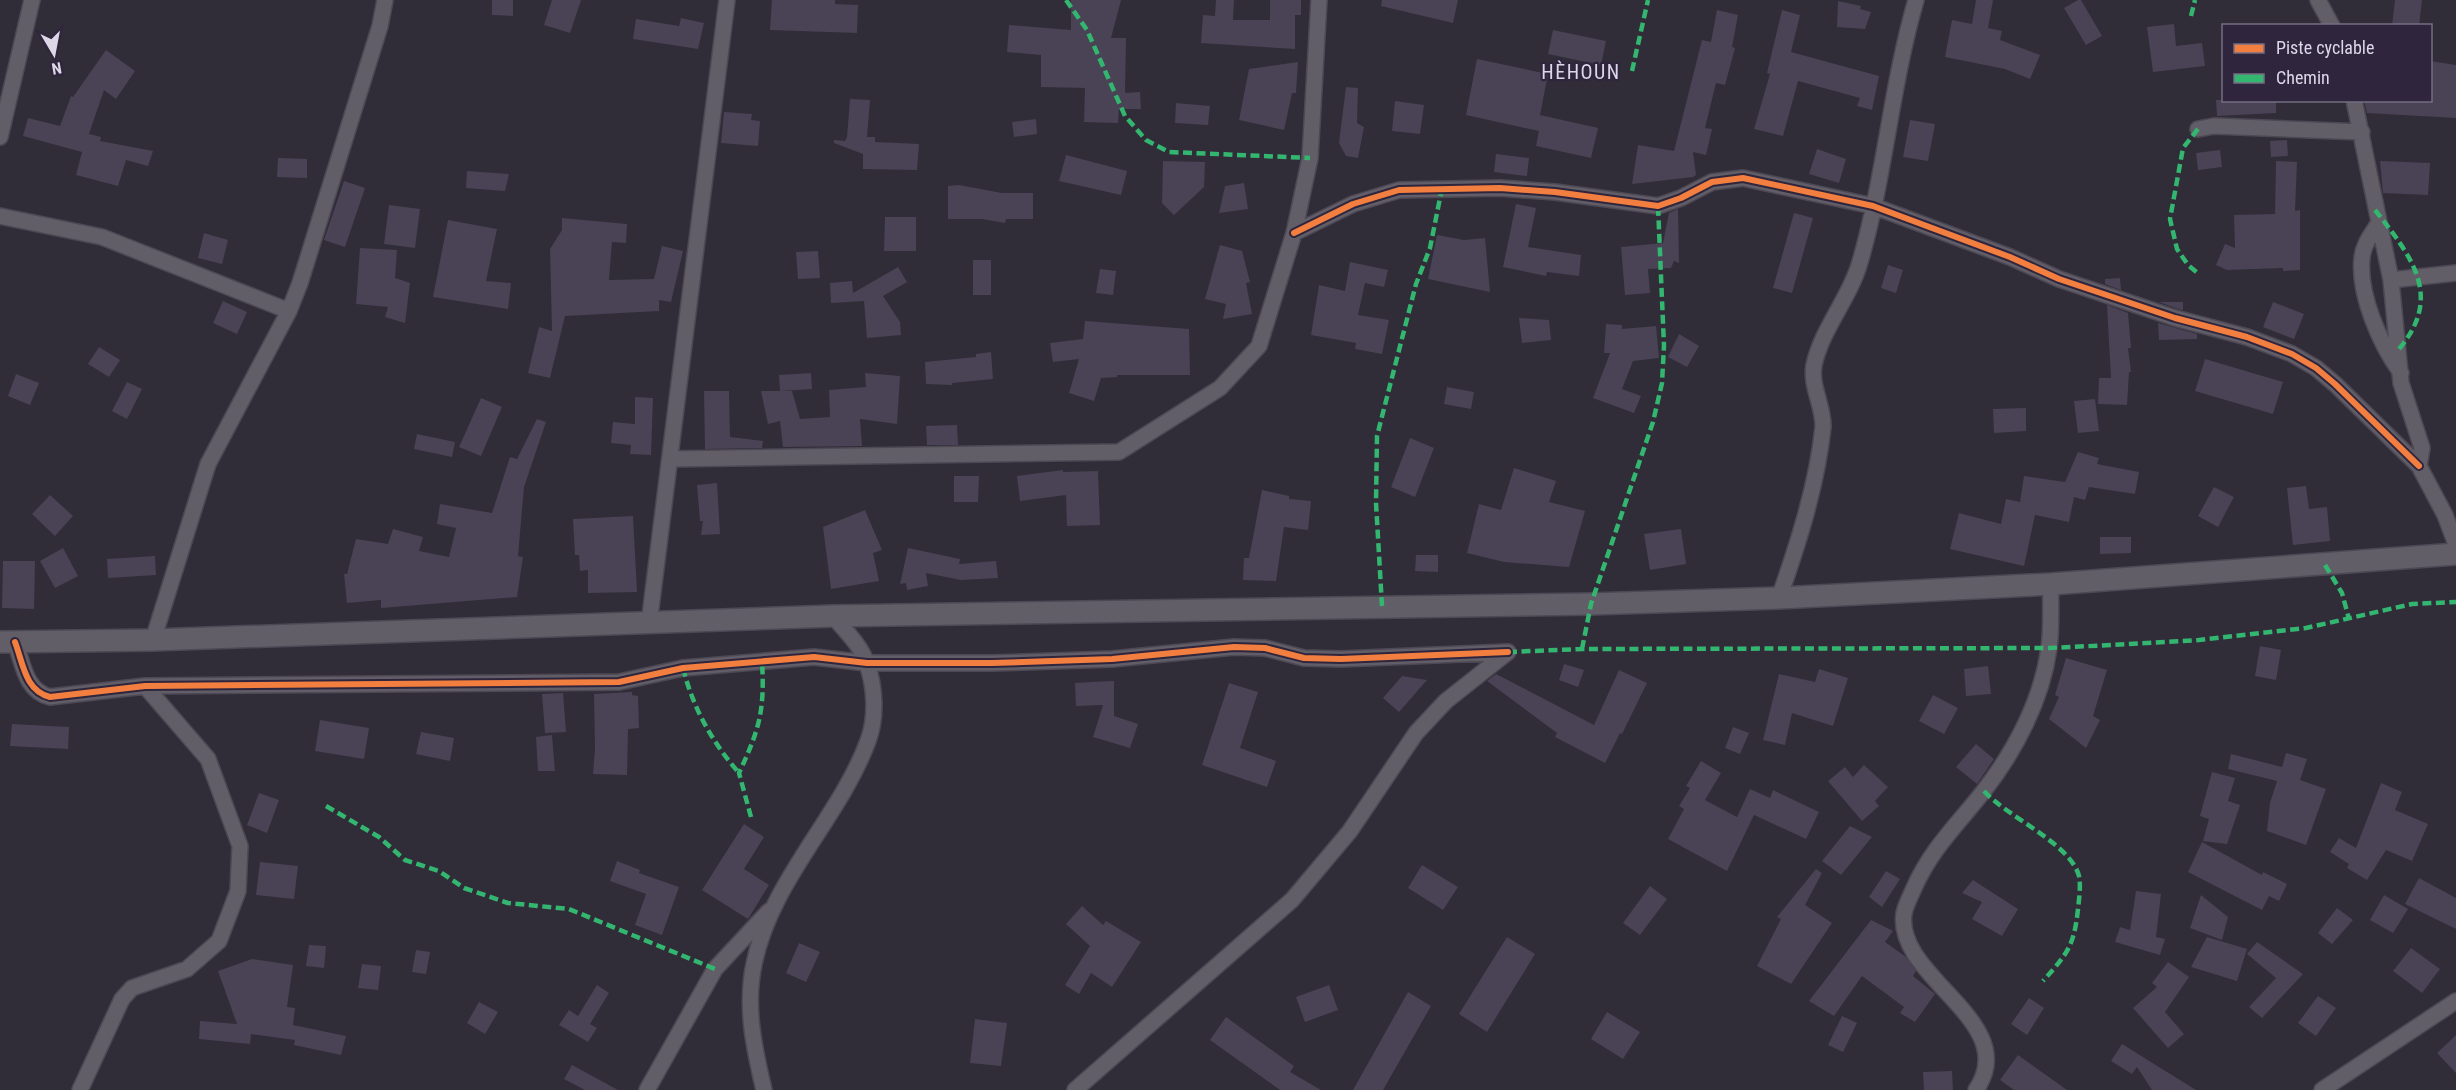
<svg xmlns="http://www.w3.org/2000/svg" width="2456" height="1090" font-family="'Roboto Condensed',sans-serif">
<style>
.building{fill:#4a4255}
.lines{fill:none;stroke-linecap:round;stroke-linejoin:round}
.minor-casing{stroke:#4c4854;stroke-width:18}
.secondary-casing{stroke:#4c4854;stroke-width:24}
.minor{stroke:#625e68;stroke-width:15}
.secondary{stroke:#625e68;stroke-width:21}
.quiet{stroke:#33b770;stroke-width:4.5;stroke-dasharray:9 4.5;stroke-linecap:butt}
.cycleway-casing{stroke:#2f263e;stroke-width:10}
.cycleway{stroke:#f27e40;stroke-width:6}
.labels{text-anchor:middle;dominant-baseline:central;stroke-width:4.5;stroke-linejoin:round;paint-order:stroke}
.quarter-label{font-size:20px;letter-spacing:1.5px;fill:#ddd8e8;stroke:#2f263e}
</style>
<rect width="100%" height="100%" fill="#302c38"/>
<path class="building" d="M492,0H513V16L492,15Z
M552,0H581L570,33L544,25Z
M772,0H835V4L858,5L857,33L770,30Z
M1071,0H1121L1111,38H1126L1125,93L1140,92L1141,109H1119L1118,123L1084,122L1085,88L1041,87V55L1007,52L1009,25L1071,30Z
M1216,0H1234L1233,20H1270V0H1301V15H1295V49L1201,43L1203,15L1215,16Z
M1382,0H1458L1453,23L1381,6Z
M1976,0H1993L1988,28L2002,31L2000,40L2040,55L2030,79L2005,69L1945,57L1952,20L1972,24Z
M2078,0H2081L2102,36L2086,45L2064,8Z
M2395,0H2422L2419,26H2392Z
M1838,1L1861,6L1860,9L1871,12L1865,29L1837,27Z
M1717,10L1738,15L1732,47L1735,48L1725,85L1716,83L1705,128L1712,129L1706,155L1693,152L1696,175L1693,177L1632,184L1638,145L1674,151L1702,40L1711,42Z
M1782,10L1800,15L1791,52L1879,76L1872,110L1857,106L1860,98L1798,81L1783,136L1754,129L1770,74L1767,73Z
M681,18L704,23L698,49L633,39L636,19L679,26Z
M2174,24L2176,46L2202,43L2205,66L2153,72L2147,27Z
M1553,30L1606,41L1601,65L1548,54Z
M106,50L135,71L116,99L104,90L89,134L101,137L100,141L153,151L148,166L126,160L118,186L76,175L82,152L23,136L28,118L60,126L71,96L73,97Z
M1477,59L1548,74L1540,115L1598,128L1591,158L1536,146L1539,131L1466,115Z
M2430,61L2456,65V118L2367,113L2364,100H2430Z
M1298,62L1296,93H1292L1284,130L1239,120L1249,69Z
M1346,87L1358,88L1357,123L1364,127L1358,158L1346,156L1339,143Z
M850,99L870,100L867,137H875V142L919,144L917,170L863,169V154L834,143V140L845,141L847,137Z
M2216,100H2276V113L2217,116Z
M1395,101L1424,105L1420,134L1392,131Z
M1176,103L1210,106L1208,125L1175,123Z
M724,112L752,114L751,120L760,121L758,146L721,143Z
M1036,119L1037,134L1014,137L1012,122Z
M1910,120L1935,124L1928,161L1903,157Z
M2287,140L2288,156L2271,157L2270,141Z
M1817,149L1846,159L1839,183L1809,174Z
M2220,150L2222,167L2198,170L2196,153Z
M1496,154L1529,158L1527,176L1494,172Z
M1066,155L1127,171L1121,195L1059,181Z
M278,158L307,159V178L277,177Z
M1163,161L1205,162L1204,187L1174,215L1162,203Z
M2276,161L2297,162L2295,211L2300,210V270L2283,271V268L2227,270L2216,265L2225,244L2235,248L2234,215L2275,214Z
M2380,161L2430,163L2428,195L2383,193Z
M467,171L509,174L505,191L466,188Z
M344,181L365,188L345,247L324,240Z
M1244,183L1248,209L1219,213L1225,186Z
M959,185L1002,193H1033V219H1006L1005,223L982,219H948V186Z
M1516,204L1536,208L1528,247L1581,255L1579,276L1547,272L1546,276L1503,267Z
M389,205L420,209L415,248L384,244Z
M1678,209L1679,263L1674,261L1671,268L1648,269L1650,293L1625,295L1621,247L1663,243L1669,213Z
M1794,213L1813,218L1792,293L1773,288Z
M885,217H916V251H884Z
M562,218L627,224L626,243L612,242L609,280L654,279L662,246L683,251L671,302L659,300V311L565,316L550,378L528,373L539,327L552,331L550,249L562,230Z
M448,220L497,229L486,281L511,283L508,309L433,297Z
M204,233L228,240L222,264L198,258Z
M1437,235L1464,240L1485,238L1490,292L1428,279Z
M1220,245L1242,251L1250,282L1246,283L1252,314L1223,319L1226,304L1205,299Z
M360,248L397,250L395,278L410,283L405,323L385,317L388,307L356,304Z
M818,251L820,278L798,279L796,252Z
M973,260H991V295H973Z
M1350,262L1388,270L1384,287L1365,283L1358,315L1389,320L1382,354L1355,349L1356,343L1311,335L1319,285L1345,291Z
M1888,265L1903,270L1896,293L1881,288Z
M898,267L907,282L883,296L900,322L901,335L867,338L864,301L831,303L830,283L852,281L853,293Z
M1100,269L1116,271L1113,295L1096,293Z
M2120,278L2121,290L2105,284V279Z
M223,301L247,312L237,334L213,323Z
M2159,302H2183V310L2178,309Z
M2273,302L2304,314L2294,339L2263,327Z
M2107,305L2128,313L2131,348H2128L2131,372H2129L2127,405L2098,404L2099,378H2111Z
M1519,318L1549,320L1551,340L1522,343Z
M1085,321L1189,329L1190,375H1117V377L1101,378L1094,401L1069,393L1079,359L1053,362L1050,343L1083,339Z
M2158,323L2197,334V339L2159,340Z
M1606,324L1622,325V329L1656,326L1659,358L1633,361L1622,389L1641,396L1634,413L1593,398L1610,353H1604Z
M1679,334L1699,346L1687,367L1668,357Z
M99,347L120,360L109,377L88,364Z
M991,352L993,379L952,383V385L926,384L925,362L976,357V354Z
M2205,359L2283,382L2273,414L2195,391Z
M811,373L812,389L781,391H792L800,419L830,417L829,390L866,387L865,373L900,376L897,424L860,419L862,446L783,447L780,421L768,424L761,391H780L779,375Z
M16,374L39,383L30,405L8,396Z
M127,382L142,389L127,419L112,411Z
M1447,387L1474,392L1471,409L1444,404Z
M704,391H729L730,437L763,441L762,448L705,449Z
M635,397L653,398L651,455L630,454L631,445L611,443L613,422L635,424Z
M481,398L502,407L481,456L459,447Z
M2095,399L2099,431L2078,433L2074,401Z
M2026,408V431L1994,433L1993,409Z
M537,419L546,422L524,487L518,556L523,557L517,597L381,608V600L347,603L344,574H347L356,539L388,544L393,529L423,537L419,551L449,557L456,528L437,524L440,504L492,513L510,457L517,459Z
M957,425L958,445H927L926,426Z
M417,434L455,442L452,457L414,449Z
M1410,438L1434,448L1415,497L1391,487Z
M2078,452L2099,458L2097,464L2139,472L2135,494L2089,487L2085,500L2074,497L2069,522L2035,515L2024,566L1950,549L1959,513L2001,524L2006,499L2020,502L2024,476L2065,482Z
M1514,468L1556,481L1549,502L1585,511L1569,567L1504,562L1467,553L1479,504L1501,510Z
M1063,470V472L1098,471L1100,525L1067,526L1066,495L1020,501L1017,476Z
M954,476H979L978,502H954Z
M717,483L720,534L701,535L703,521H700L697,485Z
M2306,486L2309,509L2327,507L2330,541L2293,545L2287,488Z
M2214,487L2234,497L2218,527L2198,516Z
M1262,490L1289,496V499L1311,501L1308,530L1284,527L1276,581L1243,580L1244,558H1249Z
M50,495L73,516L55,536L32,514Z
M865,510L882,550L873,553L879,581L831,589L823,527Z
M633,516L637,592L588,593V570L580,571L579,555H575L573,519Z
M1681,529L1686,564L1650,570L1644,534Z
M2100,537H2131V553L2100,554Z
M63,548L78,576L55,588L40,561Z
M908,548L960,559L959,564L996,561L998,578L961,580L926,573L928,586L907,590L906,583L900,584Z
M1416,555H1438V572L1415,571Z
M155,556L156,575L108,578L107,559Z
M3,561H35L34,609L2,608Z
M2260,646L2281,650L2276,680L2255,676Z
M2066,658L2107,670L2093,716L2100,720L2086,748L2049,719L2059,697L2055,695Z
M1564,664L1584,670L1578,687L1559,680Z
M1988,666L1991,694L1966,696L1964,669Z
M1819,669L1848,678L1833,726L1792,713L1785,745L1763,740L1779,674L1815,682Z
M1619,670L1647,683L1622,734L1620,733L1605,763L1555,737L1557,733L1487,681L1496,674L1594,725Z
M1402,676L1427,680L1399,712L1383,698Z
M1111,681H1114V716L1138,724L1130,748L1093,737L1103,705L1076,706L1075,683Z
M1229,683L1258,692L1240,748L1276,761L1267,787L1202,765Z
M632,692V695L638,696L639,728L628,729L627,775L593,774L595,749L594,694Z
M563,693L566,732L545,733L542,694Z
M1933,695L1958,708L1944,734L1919,721Z
M320,720L369,728L364,759L315,751Z
M12,724L69,727L68,749L10,746Z
M1733,727L1749,733L1740,754L1725,748Z
M421,732L454,738L450,761L416,754Z
M552,735L555,771H538L536,737Z
M1976,744L1994,759L1977,784L1956,767Z
M2286,753L2307,759L2300,780L2326,789L2306,845L2267,831L2270,803L2277,781L2228,769L2231,754L2282,767Z
M1701,761L1721,773L1705,800L1737,817L1750,789L1770,798L1773,790L1819,812L1806,839L1754,815L1727,871L1668,839L1684,809L1679,806L1690,788L1686,786Z
M1864,765L1888,787L1875,801L1879,806L1862,821L1828,781L1845,767L1853,777Z
M2212,772L2235,778L2228,801L2240,805L2227,844L2203,841L2209,819L2200,816Z
M2381,783L2402,792L2395,810L2428,824L2412,861L2386,850L2367,880L2347,868L2349,864L2330,852L2339,838L2356,848Z
M259,793L279,800L267,833L247,825Z
M744,824L764,837L744,869L769,885L748,919L702,890Z
M1850,826L1872,837L1841,875L1822,861Z
M2202,842L2262,875L2263,872L2287,884L2279,901L2269,896L2262,910L2188,872Z
M617,861L640,870L639,873L679,887L662,935L635,925L646,894L610,881Z
M260,862L298,866L294,899L256,895Z
M1422,865L1458,887L1443,910L1408,888Z
M1816,869L1822,873L1805,905L1832,923L1791,984L1757,966L1781,919L1777,917Z
M1886,871L1900,879L1882,907L1869,897Z
M2419,878L2456,898V929L2405,904Z
M1973,880L2018,909L2002,936L1972,919L1982,902L1962,893Z
M1650,886L1667,899L1640,935L1623,923Z
M2136,891L2161,894L2156,937L2165,939L2160,955L2115,942L2120,927L2130,930Z
M2201,895L2228,917L2222,940L2190,928Z
M2384,895L2408,909L2393,933L2370,920Z
M1082,906L1103,925L1106,921L1141,942L1112,987L1091,973L1079,994L1065,985L1090,946L1066,924Z
M2337,908L2353,920L2332,944L2318,933Z
M1871,920L1893,931L1885,942L1906,957L1916,971L1913,976L1935,994L1915,1022L1900,1013L1904,1007L1862,976L1834,1016L1809,1001Z
M1507,937L1535,954L1487,1032L1459,1014Z
M2207,937L2247,949L2237,981L2191,967Z
M2257,942L2303,974L2262,1018L2249,1007L2276,978L2247,954Z
M799,943L820,952L806,982L786,973Z
M309,945L326,946L324,968L306,966Z
M2411,948L2440,969L2422,993L2393,971Z
M416,950L430,952L426,974L412,972Z
M252,959L293,965L287,1007L295,1008L293,1025L346,1036L341,1055L294,1045L295,1040L251,1034L250,1044L199,1039L200,1021L237,1024L218,971Z
M2168,962L2189,977L2165,1012L2184,1034L2168,1048L2133,1008L2157,987L2152,983Z
M362,964L381,966L378,990L358,988Z
M597,985L609,993L590,1024L597,1028L588,1042L559,1025L569,1010L578,1016Z
M1329,985L1338,1010L1305,1022L1296,997Z
M1408,992L1431,1006L1383,1090H1353Z
M2318,996L2336,1008L2316,1036L2298,1023Z
M2029,998L2044,1008L2027,1035L2011,1024Z
M479,1002L498,1012L485,1034L467,1023Z
M1607,1012L1640,1032L1623,1059L1591,1039Z
M1842,1016L1857,1023L1843,1052L1828,1045Z
M1226,1017L1294,1066L1290,1072L1321,1090H1280L1210,1040Z
M975,1019L1007,1023L1001,1066L970,1063Z
M2456,1035V1073L2437,1053Z
M2122,1044L2196,1090H2152L2137,1067L2132,1074L2111,1061Z
M2018,1055L2067,1090H2014L2000,1080Z
M572,1065L618,1090H585L564,1079Z
M1952,1071L1953,1090H1924L1923,1072Z"/>
<g class="lines">
<defs>
<path id="minor" d="M2318,0L2332,26
M2354,100L2391,280L2401,383L2422,448L2419,466L2445,515L2456,544
M2198,129L2214,126L2362,132
M0,137L32,0
M0,216L102,237L289,311
M2378,224C2371,235 2363,245 2362,258C2358,294 2380,344 2401,373
M1294,233L1353,204L1399,190L1500,188L1555,192L1658,206L1681,198L1712,182L1743,178L1873,206L2010,257L2059,279L2175,318L2247,337L2292,354L2316,368L2335,384L2419,466
M2391,280L2456,273
M670,459L1119,452L1220,388L1259,346L1294,233L1310,158L1319,0
M1779,598C1798,544 1817,485 1823,427C1824,407 1810,386 1814,365C1822,328 1850,298 1860,262C1885,176 1891,86 1916,0
M649,624L727,0
M153,640L208,464L289,311L300,283L380,26L385,0
M15,642C23,663 25,691 50,697L145,686L619,682L683,668L814,657L867,663H992L1112,659L1234,647L1265,648L1304,658L1341,659L1508,652
M80,1090L122,999L132,988L187,969L219,941L238,891L240,846L208,759L145,686
M647,1090L715,969L769,911
M764,1090C754,1048 745,1007 754,964C771,880 839,819 868,741C877,717 875,687 867,664C861,645 845,631 833,616
M1075,1090L1292,900L1350,831L1416,733L1446,701L1508,652
M1976,1090C2023,1021 1894,978 1904,913C1906,904 1911,895 1914,888C1931,849 1958,824 1983,792C2015,751 2042,700 2049,648C2052,627 2050,605 2051,584
M2322,1090L2456,1001"/>
<path id="secondary" d="M0,642L153,640L833,616L1591,604L1779,598L2051,584L2456,554"/>
</defs>
<use href="#minor" class="minor-casing"/>
<use href="#secondary" class="secondary-casing"/>
<use href="#minor" class="minor"/>
<use href="#secondary" class="secondary"/>
<path class="quiet" d="M1066,0L1087,30L1125,116L1146,140L1169,152L1310,158
M2191,16L2195,0
M1632,71L1648,0
M2198,129L2183,148L2170,219L2177,249L2188,265L2199,274
M2375,210C2411,256 2444,296 2399,349
M2325,565L2342,593L2349,619
M1382,606L1376,503L1377,436L1416,284L1430,248L1442,188
M1582,649L1591,604L1653,422L1662,383L1664,346L1658,206
M1508,652L1582,649L2049,648L2112,645L2199,640L2306,628L2412,604L2456,602
M683,668C693,708 712,742 739,773
M1984,791C2007,817 2070,843 2079,876C2081,886 2079,899 2078,909C2074,946 2068,953 2043,981
M326,806L379,837L405,860L439,871L464,888L508,903L569,909L715,969
M751,817L739,773C759,730 765,711 762,662"/>
<defs>
<path id="cycleway" d="M1294,233L1353,204L1399,190L1500,188L1555,192L1658,206L1681,198L1712,182L1743,178L1873,206L2010,257L2059,279L2175,318L2247,337L2292,354L2316,368L2335,384L2419,466
M15,642C23,663 25,691 50,697L145,686L619,682L683,668L814,657L867,663H992L1112,659L1234,647L1265,648L1304,658L1341,659L1508,652"/>
</defs>
<use href="#cycleway" class="cycleway-casing"/>
<use href="#cycleway" class="cycleway"/>
</g>
<g class="labels">
<g class="quarter-label">
<text x="1581" y="72">HÈHOUN</text>
</g>
</g>
<rect x="2222" y="24" width="210" height="78" fill="#2f263e" stroke="#756d82" stroke-width="1.5"/>
<rect x="2234" y="44" width="30" height="9" fill="#f27e40" stroke="#756d82" stroke-width="1.5"/>
<text x="2276" y="54" font-size="18" fill="#ddd8e8">Piste cyclable</text>
<rect x="2234" y="74" width="30" height="9" fill="#33b770" stroke="#756d82" stroke-width="1.5"/>
<text x="2276" y="84" font-size="18" fill="#ddd8e8">Chemin</text>
<g transform="translate(54 54) rotate(170)" stroke="#2f263e" stroke-width="4.5" paint-order="stroke">
<path d="M0-4.5L10 22L0 15L-10 22Z" fill="#ddd8e8"/>
<text y="-9" font-size="16" font-weight="bold" text-anchor="middle" fill="#ddd8e8">N</text>
</g>
</svg>
